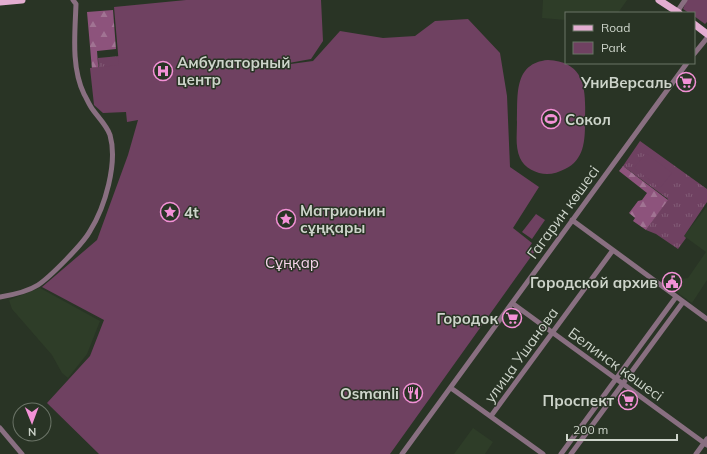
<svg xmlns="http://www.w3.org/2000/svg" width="707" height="454" font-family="Mulish,sans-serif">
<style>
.built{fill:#2e3d28}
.grass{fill:url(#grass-tufts)}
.forest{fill:url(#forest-firs)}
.park{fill:#6f4161}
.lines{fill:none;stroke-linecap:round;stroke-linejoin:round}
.minor{stroke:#896f81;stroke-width:5}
.major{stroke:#e3add1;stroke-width:7}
.labels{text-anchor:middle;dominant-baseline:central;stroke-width:3;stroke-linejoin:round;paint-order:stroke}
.poi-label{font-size:15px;font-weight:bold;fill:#cdd4ca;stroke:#293425;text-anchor:end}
.street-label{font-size:15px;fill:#cdd4ca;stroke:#293425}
.park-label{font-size:15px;fill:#f6d3ea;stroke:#293425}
</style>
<defs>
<pattern id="grass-tufts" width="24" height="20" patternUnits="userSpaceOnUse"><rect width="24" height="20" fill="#6f4161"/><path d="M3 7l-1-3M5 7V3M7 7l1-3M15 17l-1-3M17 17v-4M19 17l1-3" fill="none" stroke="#825c76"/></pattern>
<pattern id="forest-firs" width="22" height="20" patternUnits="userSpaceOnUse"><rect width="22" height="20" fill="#8d537c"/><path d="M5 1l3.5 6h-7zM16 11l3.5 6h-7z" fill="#a17393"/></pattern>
</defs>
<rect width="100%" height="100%" fill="#293425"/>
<path class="built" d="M543,0H627L618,13H566V20L542,18Z
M707,206V280L692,303L674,290L681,279L688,278L706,252L684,236Z
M40,288L100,321L87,354L68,378L62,373L52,355L12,309L9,300Z
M473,428L493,442L485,454H454Z"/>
<path class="grass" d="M120,56L122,85L100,87L98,58Z
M640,141L707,189V202L684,236L686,238L678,249L656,234L646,230L668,199L623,166Z"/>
<path class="forest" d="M113,10L116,49L97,51L101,103L95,104L87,12Z
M623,166L668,200L646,230L633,221L635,218L629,213L638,201L642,200L647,193L619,171Z"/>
<path class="park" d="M186,0H321L323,41L311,59L261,68L313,61L340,31L383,38L415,36L435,21L468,19L500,53L507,96L510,167L539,187L513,228L532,243L530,246L535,251L390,454H99L47,403L90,356L104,320L42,287L97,240L128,155L138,120L127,122L126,112L103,113L94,105L90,68L119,65L114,7Z
M687,0H707V22L705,24L694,16V13H689L683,9Z
M548,60C584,62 586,87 585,117C585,137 586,159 565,169C559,172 553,174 547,174C537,174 524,168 520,158C515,147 517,134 517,122C518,96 513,63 548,60Z
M646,153L672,173L660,188L634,168Z
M536,214L545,220L532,239L522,232Z"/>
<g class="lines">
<path class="minor" d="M677,12L685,0
M694,54L707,38
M572,220L707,319
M0,297C12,295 27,292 38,285C50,277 83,244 90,231C105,207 118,163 110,135C107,126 98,117 93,110C89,105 87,99 84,94C71,67 75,33 76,4L73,0
M512,303L707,445
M451,388L543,454
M491,416L613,250
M0,428L22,454
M402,454L687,63
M561,454L676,297
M571,454L683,302
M696,454L707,439"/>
<path class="major" d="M659,0L679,13
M0,2L22,0
M694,24L707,34"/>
</g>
<defs>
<symbol id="hospital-ring" viewBox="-11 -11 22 22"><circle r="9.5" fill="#293425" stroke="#f391d6" stroke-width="1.5"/><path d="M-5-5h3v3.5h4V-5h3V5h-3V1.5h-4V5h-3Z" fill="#f391d6"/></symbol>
<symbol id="supermarket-ring" viewBox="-11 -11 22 22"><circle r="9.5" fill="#293425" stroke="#f391d6" stroke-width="1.5"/><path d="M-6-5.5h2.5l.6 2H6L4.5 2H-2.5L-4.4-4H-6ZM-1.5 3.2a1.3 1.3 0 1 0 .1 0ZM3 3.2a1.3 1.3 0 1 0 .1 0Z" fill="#f391d6"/></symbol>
<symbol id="stadium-ring" viewBox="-11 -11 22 22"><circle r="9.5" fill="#293425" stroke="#f391d6" stroke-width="1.5"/><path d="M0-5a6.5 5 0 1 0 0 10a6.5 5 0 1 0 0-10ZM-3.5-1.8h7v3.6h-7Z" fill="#f391d6"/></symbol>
<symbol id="sight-ring" viewBox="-11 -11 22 22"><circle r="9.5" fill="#293425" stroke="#f391d6" stroke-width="1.5"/><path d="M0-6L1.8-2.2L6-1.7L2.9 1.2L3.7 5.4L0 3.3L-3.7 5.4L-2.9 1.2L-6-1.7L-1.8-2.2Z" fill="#f391d6"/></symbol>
<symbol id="civic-ring" viewBox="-11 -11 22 22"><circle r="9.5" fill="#293425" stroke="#f391d6" stroke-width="1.5"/><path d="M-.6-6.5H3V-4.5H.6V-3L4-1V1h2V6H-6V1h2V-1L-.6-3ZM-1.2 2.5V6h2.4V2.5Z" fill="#f391d6"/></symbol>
<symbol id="restaurant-ring" viewBox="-11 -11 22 22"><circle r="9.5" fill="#293425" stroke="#f391d6" stroke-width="1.5"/><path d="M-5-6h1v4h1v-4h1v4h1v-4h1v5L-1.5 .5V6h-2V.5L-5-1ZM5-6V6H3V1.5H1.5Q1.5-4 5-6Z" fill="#f391d6"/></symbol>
</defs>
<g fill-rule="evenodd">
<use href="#hospital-ring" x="152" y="60" width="22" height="22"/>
<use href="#supermarket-ring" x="675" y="71" width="22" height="22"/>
<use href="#stadium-ring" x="540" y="108" width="22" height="22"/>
<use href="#sight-ring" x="159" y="201" width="22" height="22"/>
<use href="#sight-ring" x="275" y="208" width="22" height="22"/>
<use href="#civic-ring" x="661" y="271" width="22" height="22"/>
<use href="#supermarket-ring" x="501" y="307" width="22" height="22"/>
<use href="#restaurant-ring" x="402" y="382" width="22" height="22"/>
<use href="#supermarket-ring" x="617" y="389" width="22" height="22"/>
</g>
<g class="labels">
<g class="poi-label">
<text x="177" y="62" text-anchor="start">Амбулаторный<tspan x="177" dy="17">центр</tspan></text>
<text x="672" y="82">УниВерсаль</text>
<text x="565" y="119" text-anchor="start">Сокол</text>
<text x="300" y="210" text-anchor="start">Матрионин<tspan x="300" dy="17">сұңқары</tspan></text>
<text x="184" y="212" text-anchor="start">4t</text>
<text x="658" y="282">Городской архив</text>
<text x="498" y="318">Городок</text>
<text x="399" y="393">Osmanli</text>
<text x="614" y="400">Проспект</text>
</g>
<g class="street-label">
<text transform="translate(563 212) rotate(-54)">Гагарин көшесі</text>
<text transform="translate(521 355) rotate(-54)">улица Ушанова</text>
<text transform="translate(616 364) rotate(36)">Белинск көшесі</text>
</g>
<g class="park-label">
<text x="292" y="262">Сұңқар</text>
</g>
</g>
<rect x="565" y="12" width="130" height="52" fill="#293425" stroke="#6b7467"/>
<rect x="573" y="25" width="20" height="6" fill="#e3add1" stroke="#6b7467"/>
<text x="601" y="32" font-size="12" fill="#cdd4ca">Road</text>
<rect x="573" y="42" width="20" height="12" fill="#6f4161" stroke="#6b7467"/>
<text x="601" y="52" font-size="12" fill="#cdd4ca">Park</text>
<g transform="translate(32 422) rotate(179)"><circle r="19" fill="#293425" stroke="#6b7467"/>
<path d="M0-3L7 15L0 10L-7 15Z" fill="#f391d6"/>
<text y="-6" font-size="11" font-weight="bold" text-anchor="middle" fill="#cdd4ca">N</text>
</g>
<path d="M567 434v6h110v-6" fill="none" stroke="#cdd4ca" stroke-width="2"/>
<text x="573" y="434" font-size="12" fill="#cdd4ca" stroke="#293425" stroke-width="3" paint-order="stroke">200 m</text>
</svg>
